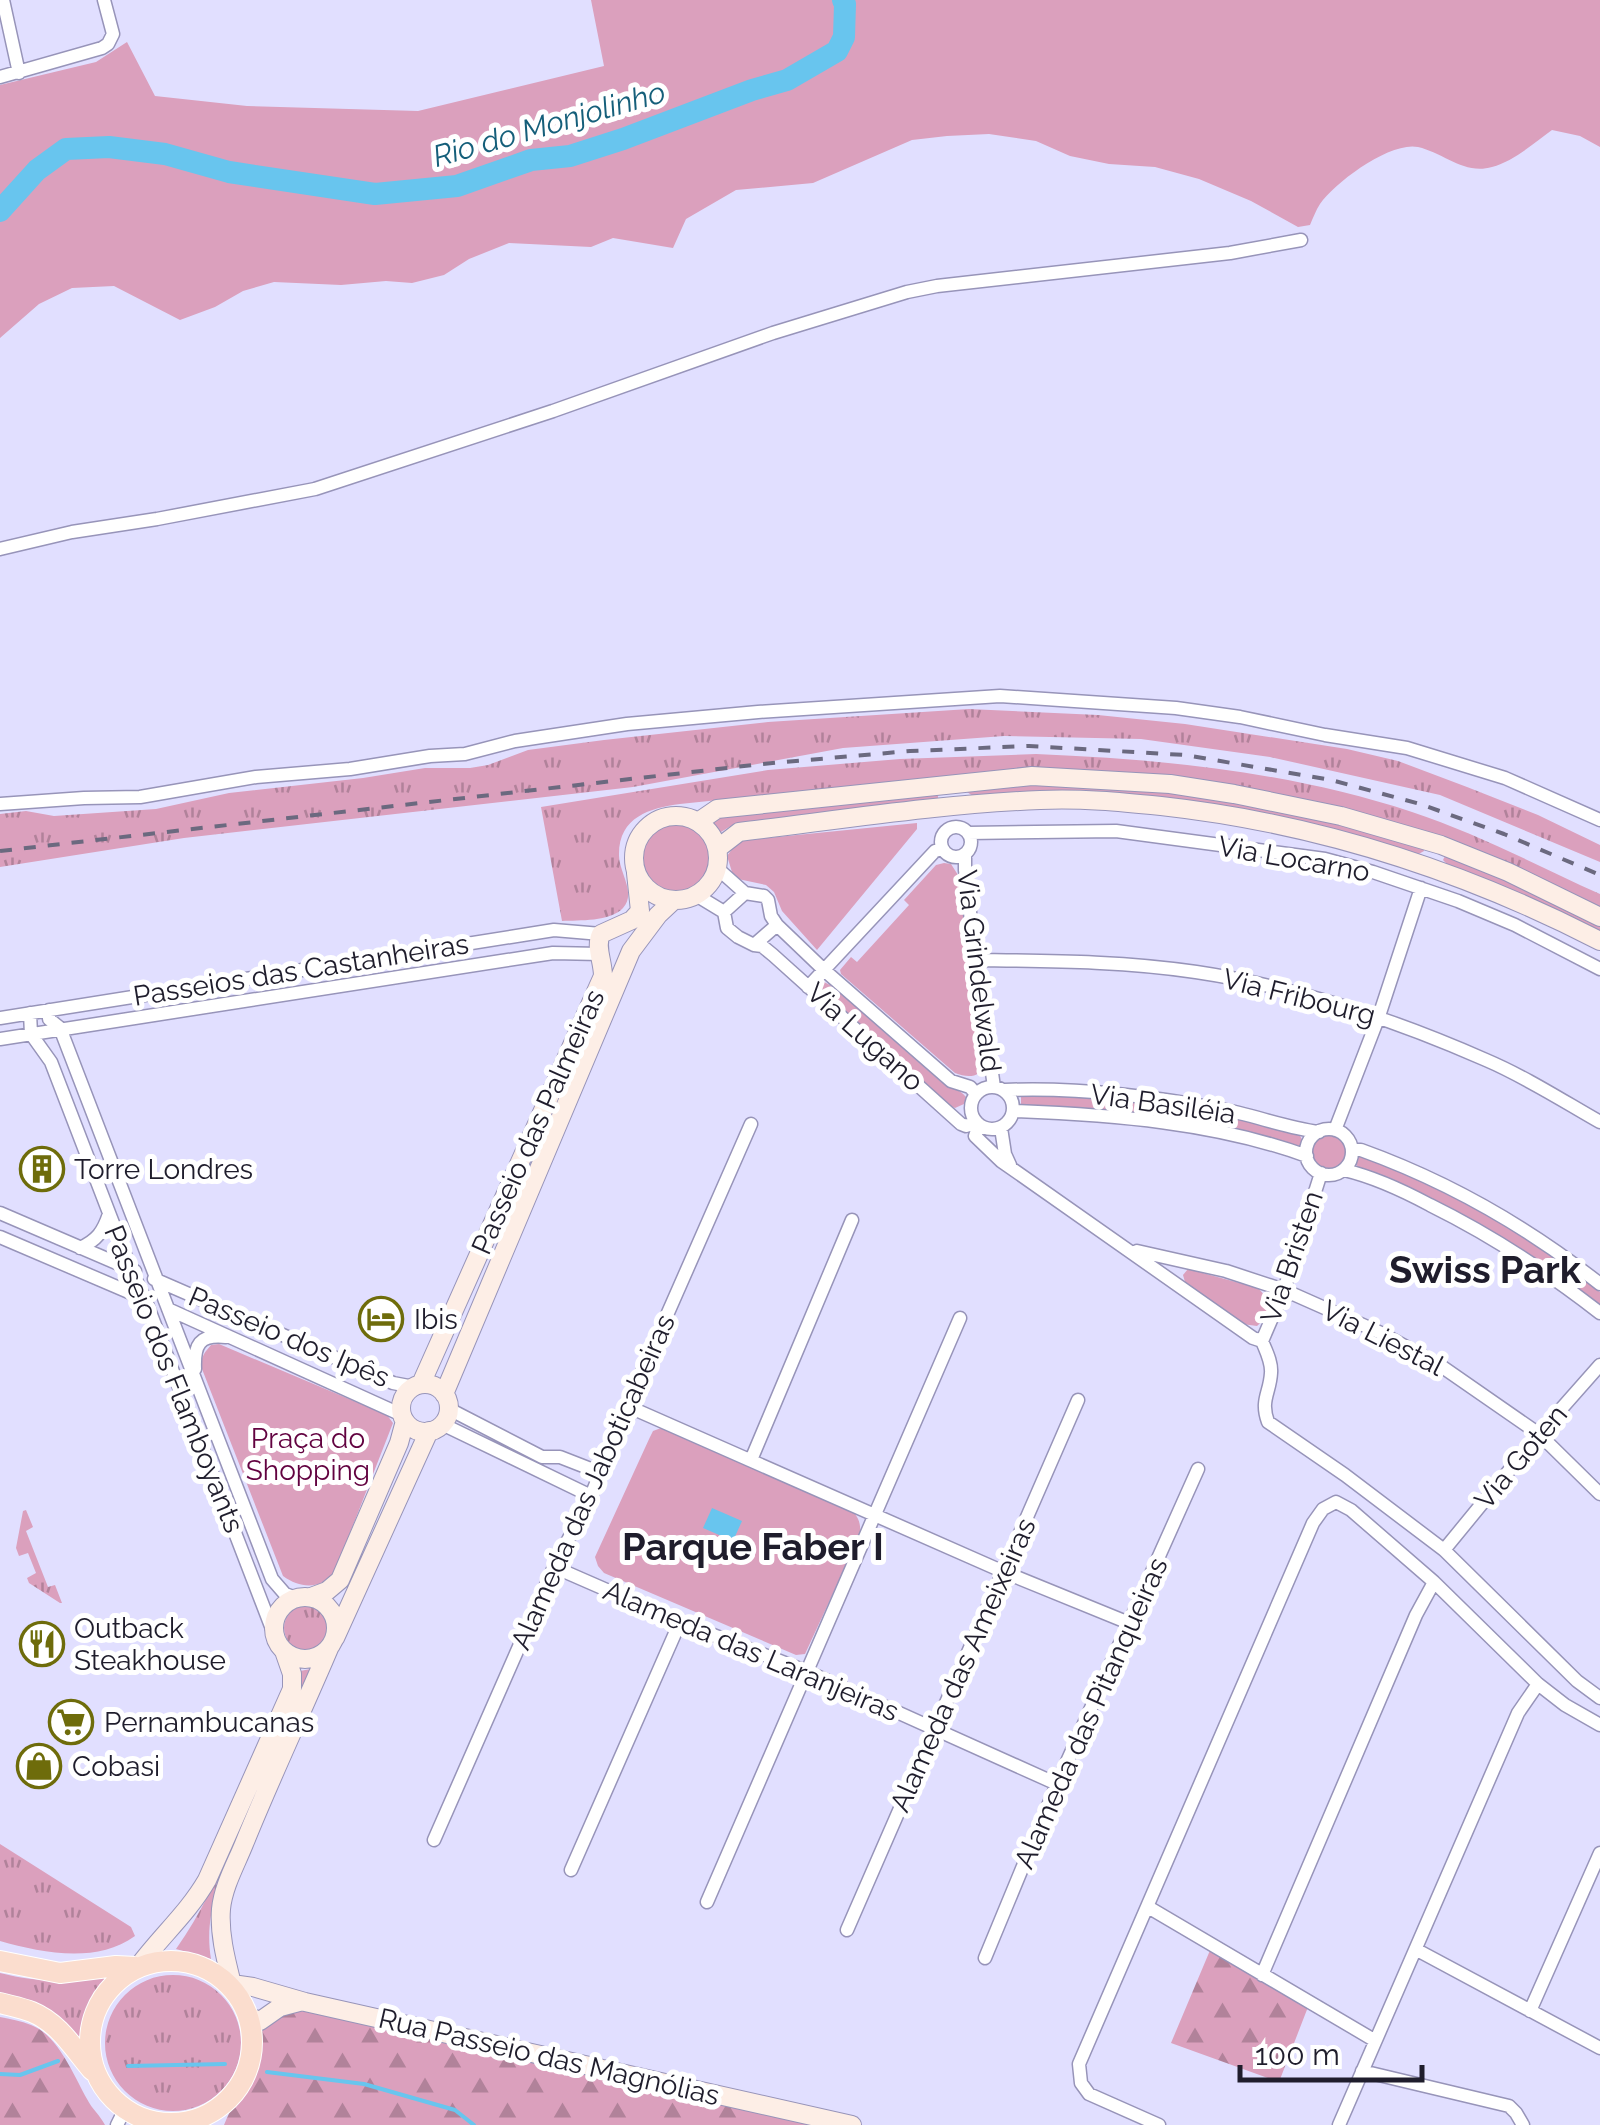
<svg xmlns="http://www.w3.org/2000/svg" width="1600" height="2125" font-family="Raleway,sans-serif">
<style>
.grass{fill:url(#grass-tufts)}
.forest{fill:url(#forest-firs)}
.green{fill:#dba0bd}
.water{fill:#68c5ee}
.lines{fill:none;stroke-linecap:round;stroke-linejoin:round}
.stream{stroke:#68c5ee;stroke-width:4}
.river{stroke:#68c5ee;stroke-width:22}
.street-casing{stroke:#9794b9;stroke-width:15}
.secondary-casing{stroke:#9794b9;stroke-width:20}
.primary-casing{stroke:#fff;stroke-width:22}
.street{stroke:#fff;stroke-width:12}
.secondary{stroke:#fdeee6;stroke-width:18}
.primary{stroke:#fbddce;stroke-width:20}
.rail{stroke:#6b697f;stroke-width:4;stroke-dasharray:12 12;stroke-linecap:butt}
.labels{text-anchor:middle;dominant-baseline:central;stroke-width:10;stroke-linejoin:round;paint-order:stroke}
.street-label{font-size:28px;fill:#1f1d2c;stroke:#fff}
.poi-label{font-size:28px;fill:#1f1d2c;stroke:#fff;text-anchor:start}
.park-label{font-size:28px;fill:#620240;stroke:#fff}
.water-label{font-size:30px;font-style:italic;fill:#155f7a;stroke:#fff}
.district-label{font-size:38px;font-weight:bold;fill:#1f1d2c;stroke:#fff}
</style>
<defs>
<pattern id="grass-tufts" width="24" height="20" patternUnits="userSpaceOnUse" patternTransform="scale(2.5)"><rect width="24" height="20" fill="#dba0bd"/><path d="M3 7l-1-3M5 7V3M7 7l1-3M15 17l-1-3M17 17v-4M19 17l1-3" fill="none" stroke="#b1829a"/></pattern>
<pattern id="forest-firs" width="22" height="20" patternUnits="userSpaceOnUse" patternTransform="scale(2.5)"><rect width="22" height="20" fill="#dba0bd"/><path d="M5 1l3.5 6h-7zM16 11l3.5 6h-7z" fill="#b1829a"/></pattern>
</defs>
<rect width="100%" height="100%" fill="#e1dfff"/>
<path class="grass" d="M969,709L1098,715L1185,724L1347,749L1398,761L1467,787L1538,815L1600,845V862L1440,795L1270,757L1141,739L1004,736L843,748L633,787L184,838L0,867V814L26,811L54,816L156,809L229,793L363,778L425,768H470L488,765L528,750L604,740L768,722Z
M1036,754C1162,759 1291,772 1412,812C1476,833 1538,866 1600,894V910L1497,861L979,773L680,804C650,808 619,817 619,854C618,871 637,893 623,908C610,922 579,920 562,921L541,807L768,770L900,759Z
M26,1510L33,1527L26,1531L48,1587L55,1585L62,1603H60L29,1583L27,1578L36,1573L28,1553L19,1556L16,1548L23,1511Z
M284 1628a23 23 0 1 1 46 0a23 23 0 1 1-46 0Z
M316,1668L217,1890C210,1914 207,1934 211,1959L176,1949C201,1914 217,1878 234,1839C258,1783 280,1728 300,1671Z
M0,1844L131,1927L135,1936C96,1964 43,1953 0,1941Z
M0,1973C39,1983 68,1981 107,1977L109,1979C93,1998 78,2018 80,2043C51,2008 44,2004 0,1993Z
M105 2043a68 68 0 1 1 136 0a68 68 0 1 1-136 0Z"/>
<path class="forest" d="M1211,1948L1308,2007L1279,2082L1171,2043Z
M288,2004L852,2125H224C241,2087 256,2059 249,2017Z
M0,2017C10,2019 21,2021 31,2025C58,2035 74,2076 87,2099C92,2109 100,2115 105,2125H0Z"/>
<path class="green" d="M591,0H1600V147L1580,136L1552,130C1534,143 1514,161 1492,167C1464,175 1444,153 1418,147C1391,141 1335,182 1320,204C1316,210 1313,218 1310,225L1298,227L1251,201L1199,179L1155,167L1109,164L1070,156L1036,141L989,134L947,136L912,140L813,183L736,190L686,219L673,248L613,238L591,247L509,243L469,259L444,275L412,283L386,281L341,285L274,282L243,291L215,307L180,320L114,286L72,288L39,304L0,338V85L96,62L127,42L155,96L247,106L418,111L604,66Z
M1032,783L1167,791L1279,808L1423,846L1424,851L1417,855L1308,825L973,796L964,790Z
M938,792V803L734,824L721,832H717L711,823L712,819L733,812Z
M638 859a37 37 0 1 1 74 0a37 37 0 1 1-74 0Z
M917,823V829L817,950L782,911L774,892L766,885L738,879L732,872L727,856L738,841Z
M1450,855L1600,924V935L1449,866L1443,860L1445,856Z
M944,863L951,864L958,875L986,1064C980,1078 968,1078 955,1073L841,974L840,970L851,957L857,962L909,905L904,900L936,865Z
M822,981L830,985C867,1016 903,1049 940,1081C949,1089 959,1088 966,1097L964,1104L955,1108L951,1106L818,988L816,985Z
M1021,1093L1116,1098L1229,1116L1299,1134L1304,1143L1299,1146L1250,1134L1021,1107Z
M1311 1150a18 18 0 1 1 36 0a18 18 0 1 1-36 0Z
M1360,1155L1424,1178L1510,1224L1600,1292V1307L1358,1167L1354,1161Z
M1188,1269L1258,1288L1269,1300V1315L1257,1326L1242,1324L1185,1282L1183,1275Z
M219,1344L387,1415L393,1423L334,1574C318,1590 300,1588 283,1576L202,1369C200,1358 204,1353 211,1345Z
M661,1428L851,1510C859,1517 861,1524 860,1535L805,1654L796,1655L604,1573L598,1566L595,1557L650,1437L653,1431Z"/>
<path class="water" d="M712,1508L742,1521L733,1541L703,1528Z"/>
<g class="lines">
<path class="stream" d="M128,2066L225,2064
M267,2072L364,2084L455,2110L474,2125
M0,2074L20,2075L58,2061"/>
<path class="river" d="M0,211L37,170L66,149L109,147L165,154L229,172L375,194L457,186L531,160L570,156L623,139L752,90L787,80L837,51L844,37L845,4L843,0"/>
<defs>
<path id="street" d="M3,0L19,73
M0,77L102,48L108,44L113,34L104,0
M0,549L72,532L157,519L315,489L553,411L773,333L907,292L937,286L1230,253L1301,240
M0,804L84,798L140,797L256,777L350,769L430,756L465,754L515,741L627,724L758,712L1000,696L1176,708L1240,717L1325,735L1407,748L1505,778L1600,820
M941 842a15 15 0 1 1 30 0a15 15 0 1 1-30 0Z
M968,833L1116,831L1325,859L1373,872L1458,901L1515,925L1600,969
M965,854V870L974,946L994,1087
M717,868L745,893
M696,895L724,912L727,928L738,937L754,945L777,925L771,916L768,900L764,896L745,893L724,912
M777,925L824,970L951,1081L970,1087L976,1094
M754,945L762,946L773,955L961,1124L966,1126L975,1123
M976,960C1049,961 1124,961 1196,972C1297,987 1393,1019 1486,1060C1526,1077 1563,1101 1600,1122
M808,987L935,851L942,849
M49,1010V1019L60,1028L272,1579L285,1594L296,1598
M30,1013L31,1034L51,1062L131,1270L145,1299L274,1634
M0,1018L554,930L601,934
M0,1039L553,953L600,954
M971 1108a21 21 0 1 1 42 0a21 21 0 1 1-42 0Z
M1005,1090C1076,1087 1151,1096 1221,1109C1254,1115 1286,1128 1319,1132
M1014,1111C1113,1115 1213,1122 1307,1156
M979,1125L975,1136L1001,1161L1253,1338L1262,1341C1266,1351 1272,1362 1271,1373C1270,1393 1260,1400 1268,1422L1345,1475L1444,1550L1577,1681L1600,1698
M1001,1128L1005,1154L1010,1165
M1306 1152a23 23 0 1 1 46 0a23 23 0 1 1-46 0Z
M1335,1130L1379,1016L1421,888
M1352,1150H1361C1447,1181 1529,1228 1600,1284
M1344,1170C1374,1177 1402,1190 1430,1205C1491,1235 1546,1271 1600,1313
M0,1213L135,1271
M0,1237L145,1299
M80,1248C97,1240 103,1232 109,1214
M1137,1251L1226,1271L1284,1290L1381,1333L1441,1366L1539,1434L1600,1494
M154,1279L393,1383L414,1387
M168,1309L402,1415
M1262,1341L1284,1290L1321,1173
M195,1369C194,1345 199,1334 226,1337
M627,1406L1004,1572L1129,1623
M449,1409L542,1457H560L601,1473
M442,1424L591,1496
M751,1460L852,1220
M1444,1550L1539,1434L1600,1365
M554,1567L680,1622L808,1672L1057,1784
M434,1840L554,1567L591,1496L627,1406L751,1124
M571,1870L680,1622
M707,1902L960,1318
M1148,1907L1374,2040
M847,1930L1078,1400
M1417,1950L1600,2048
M985,1958L1057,1784L1198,1469
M1262,1975L1416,1615L1434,1582
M1530,2011L1600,1853
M1362,2071L1509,2106L1516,2113L1523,2125
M117,2125L125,2109
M147,2125L151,2122
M1159,2125L1089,2094L1081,2083L1079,2064L1313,1523L1323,1509L1336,1502L1351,1510L1434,1582L1538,1684L1565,1705L1600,1725
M1339,2125C1399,1988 1459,1851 1518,1713L1538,1684"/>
<path id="secondary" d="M634 858a42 42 0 1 1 84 0a42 42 0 1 1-84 0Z
M698,822L717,809L1032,776L1170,784L1234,794L1341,816L1441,845L1508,872L1600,917
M717,849L739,832C839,820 940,804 1040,800C1080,798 1121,802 1161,806C1315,823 1462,870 1600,941
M421,1384L603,976C603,961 595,947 601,934L632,920L640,911L636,873
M401 1408a24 24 0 1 1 48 0a24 24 0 1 1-48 0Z
M444,1394L631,951L658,915L674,900
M274 1628a31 31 0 1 1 62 0a31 31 0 1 1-62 0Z
M311,1597L327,1591L340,1580L399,1443L405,1421
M335,1638L429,1431
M330,1646C302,1712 271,1777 244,1844C236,1864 223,1887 221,1909C219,1934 226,1960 232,1984L253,1987L305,2002L852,2125
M138,1967C160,1937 188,1913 207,1880L292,1689V1674L284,1651
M249,2017L260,2021L280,2007L299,2002"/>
<path id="primary" d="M90 2042a81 81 0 1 1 162 0a81 81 0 1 1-162 0Z
M0,1961L60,1973L116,1966L136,1967
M0,2003C11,2006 22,2008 32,2012C59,2023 74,2049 92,2070"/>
</defs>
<use href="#street" class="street-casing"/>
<use href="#secondary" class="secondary-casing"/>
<use href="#primary" class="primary-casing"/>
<use href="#street" class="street"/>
<use href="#secondary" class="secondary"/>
<use href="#primary" class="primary"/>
<path class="rail" d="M0,851L762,764L910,751L1029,746L1185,755L1331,780L1420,804L1504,834L1600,875"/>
</g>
<defs>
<symbol id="building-ring" viewBox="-11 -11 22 22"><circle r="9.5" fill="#fff" stroke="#6e6c0b" stroke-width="1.5"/><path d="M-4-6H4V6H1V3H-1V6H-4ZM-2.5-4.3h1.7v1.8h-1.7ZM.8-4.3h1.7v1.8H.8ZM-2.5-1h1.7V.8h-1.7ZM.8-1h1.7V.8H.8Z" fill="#6e6c0b"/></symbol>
<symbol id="hotel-ring" viewBox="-11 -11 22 22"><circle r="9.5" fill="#fff" stroke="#6e6c0b" stroke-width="1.5"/><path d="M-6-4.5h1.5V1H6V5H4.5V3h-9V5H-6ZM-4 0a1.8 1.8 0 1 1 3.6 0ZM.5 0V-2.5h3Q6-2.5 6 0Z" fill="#6e6c0b"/></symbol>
<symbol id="restaurant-ring" viewBox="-11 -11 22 22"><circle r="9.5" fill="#fff" stroke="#6e6c0b" stroke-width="1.5"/><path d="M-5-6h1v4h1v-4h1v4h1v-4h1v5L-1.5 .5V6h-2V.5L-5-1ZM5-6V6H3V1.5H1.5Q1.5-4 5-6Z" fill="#6e6c0b"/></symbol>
<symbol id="supermarket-ring" viewBox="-11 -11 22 22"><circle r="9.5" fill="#fff" stroke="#6e6c0b" stroke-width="1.5"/><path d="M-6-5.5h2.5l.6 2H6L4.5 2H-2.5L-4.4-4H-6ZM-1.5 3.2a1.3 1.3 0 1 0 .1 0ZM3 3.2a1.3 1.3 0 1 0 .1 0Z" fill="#6e6c0b"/></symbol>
<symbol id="shop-ring" viewBox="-11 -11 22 22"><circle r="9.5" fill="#fff" stroke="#6e6c0b" stroke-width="1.5"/><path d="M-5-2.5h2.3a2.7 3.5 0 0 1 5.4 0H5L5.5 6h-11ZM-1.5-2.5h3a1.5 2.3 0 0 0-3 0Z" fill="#6e6c0b"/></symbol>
</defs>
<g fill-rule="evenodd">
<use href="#building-ring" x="17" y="1144" width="50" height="50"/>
<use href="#hotel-ring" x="356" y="1294" width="50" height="50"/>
<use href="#restaurant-ring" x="17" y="1619" width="50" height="50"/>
<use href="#supermarket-ring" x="46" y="1697" width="50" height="50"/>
<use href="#shop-ring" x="14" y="1741" width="50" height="50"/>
</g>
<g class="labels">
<g class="street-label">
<text transform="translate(1294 859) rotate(10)">Via Locarno</text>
<text transform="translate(301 970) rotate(-9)">Passeios das Castanheiras</text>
<text transform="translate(979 971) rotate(83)">Via Grindelwald</text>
<text transform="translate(1299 997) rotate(14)">Via Fribourg</text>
<text transform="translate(865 1037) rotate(42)">Via Lugano</text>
<text transform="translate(1163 1104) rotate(8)">Via Basiléia</text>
<text transform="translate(538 1122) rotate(-66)">Passeio das Palmeiras</text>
<text transform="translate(1292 1257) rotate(-71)">Via Bristen</text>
<text transform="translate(289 1337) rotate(23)">Passeio dos Ipês</text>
<text transform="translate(1383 1338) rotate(27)">Via Liestal</text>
<text transform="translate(174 1379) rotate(68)">Passeio dos Flamboyants</text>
<text transform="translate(1521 1457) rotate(-50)">Via Goten</text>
<text transform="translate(593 1482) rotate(-66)">Alameda das Jaboticabeiras</text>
<text transform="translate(751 1651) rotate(23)">Alameda das Laranjeiras</text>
<text transform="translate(963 1665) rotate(-66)">Alameda das Ameixeiras</text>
<text transform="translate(1091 1713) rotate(-66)">Alameda das Pitanqueiras</text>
<text transform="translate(549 2057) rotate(13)">Rua Passeio das Magnólias</text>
</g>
<g class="poi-label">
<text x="74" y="1169">Torre Londres</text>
<text x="414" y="1319">Ibis</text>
<text x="74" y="1628">Outback<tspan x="74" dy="32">Steakhouse</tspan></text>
<text x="104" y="1722">Pernambucanas</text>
<text x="72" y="1766">Cobasi</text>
</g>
<g class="park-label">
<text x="308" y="1438">Praça do<tspan x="308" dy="32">Shopping</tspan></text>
</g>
<g class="water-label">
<text transform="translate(549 124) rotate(-16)">Rio do Monjolinho</text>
</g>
<g class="district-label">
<text x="1485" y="1269">Swiss Park</text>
<text x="753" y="1546">Parque Faber I</text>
</g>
</g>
<path d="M1240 2065v15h182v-15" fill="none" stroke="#1f1d2c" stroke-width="5"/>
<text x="1255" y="2065" font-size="30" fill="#1f1d2c" stroke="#ffffff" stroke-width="8" paint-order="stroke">100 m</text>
</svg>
